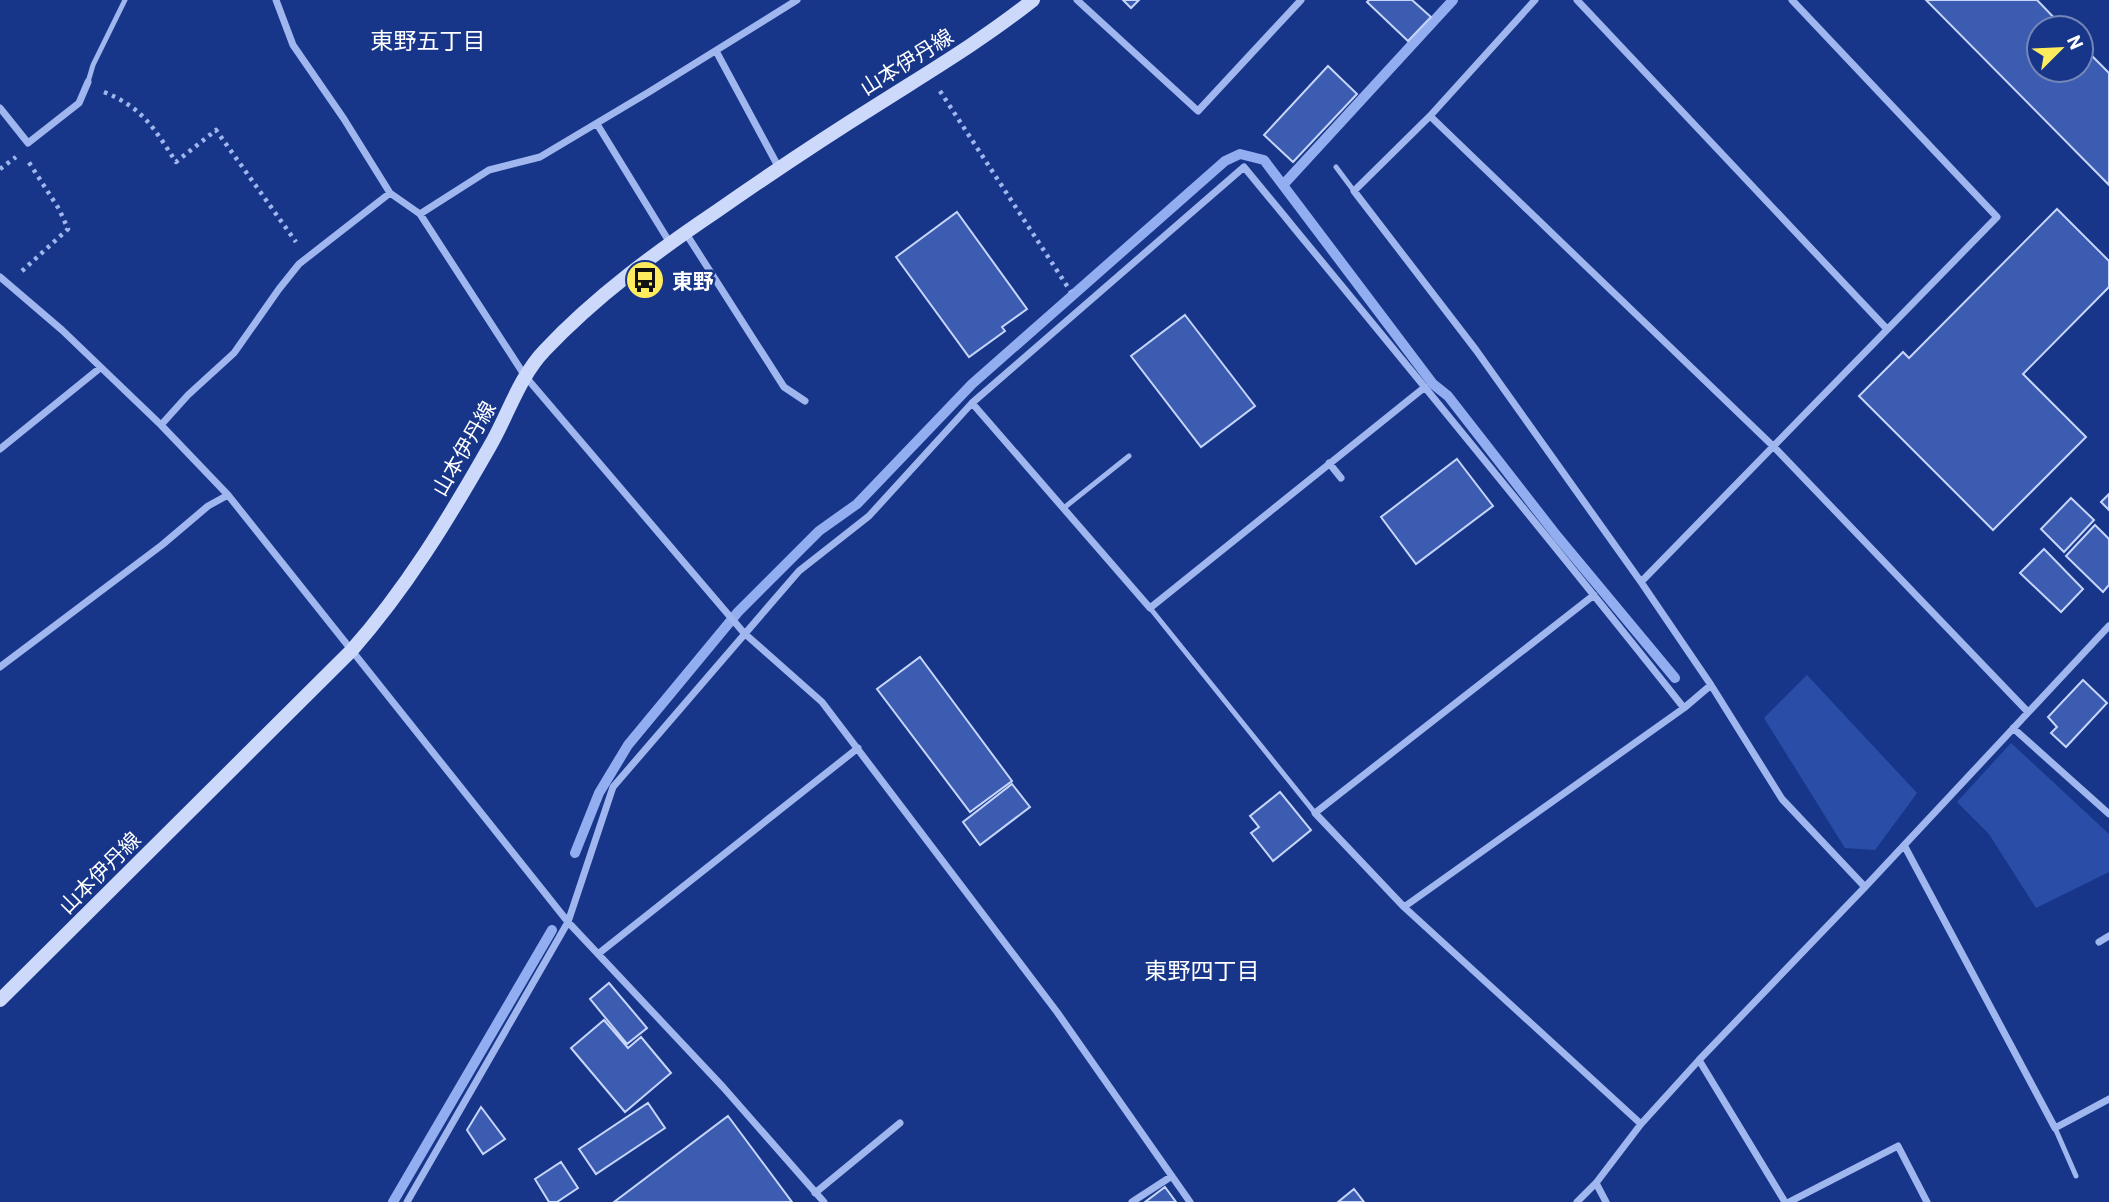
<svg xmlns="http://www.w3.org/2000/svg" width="2109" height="1202" font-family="Barlow,'Noto Sans JP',sans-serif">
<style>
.green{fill:#2a4ea8}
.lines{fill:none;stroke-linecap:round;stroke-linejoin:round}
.stream{stroke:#93aef0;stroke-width:10}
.building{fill:#3c5cb1;stroke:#c6d5fa;stroke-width:2}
.path{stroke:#a0b6ee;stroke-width:4.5;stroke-dasharray:3.5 5;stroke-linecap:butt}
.service{stroke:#a0b6ee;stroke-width:5}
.minor{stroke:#a0b6ee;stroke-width:7}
.secondary{stroke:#cdd9fa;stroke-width:14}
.labels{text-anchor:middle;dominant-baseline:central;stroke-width:5;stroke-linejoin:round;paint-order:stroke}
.street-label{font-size:21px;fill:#fff;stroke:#183689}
.poi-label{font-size:21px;font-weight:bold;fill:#fff;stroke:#183689;text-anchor:start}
.neighbourhood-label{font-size:23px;fill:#fff;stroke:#183689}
</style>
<rect width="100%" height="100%" fill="#183689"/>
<path class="green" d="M1807,675L1917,793L1875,850L1845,848L1764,718Z
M2011,743L2109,834V872L2036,908L1989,834L1957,802Z"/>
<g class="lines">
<path class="stream" d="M1283,185L1453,0
M575,853L599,793L628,745L738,612L819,531L857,504L972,384L1225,161L1240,154L1264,160L1433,384L1448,396L1557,536L1675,678
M393,1202L552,930"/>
</g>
<path class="building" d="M1123,0H1139L1131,8Z
M1369,0H1412L1431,17L1408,41L1367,2Z
M1926,0H2037L2064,28H2039V70H2081V45L2109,73V185Z
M1328,66L1357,94L1293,162L1264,135Z
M2057,209L2109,261V287L2023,374L2086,437L1993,530L1859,396L1903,352L1909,358Z
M957,212L1027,309L1002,327L1005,331L969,357L896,257Z
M1185,315L1255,406L1201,447L1131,356Z
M1457,459L1493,506L1416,564L1381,517Z
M2109,494V510L2101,502Z
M2071,498L2094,520L2064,552L2041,529Z
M2095,525L2109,539V585L2103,592L2066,556Z
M2044,549L2083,589L2061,612L2020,573Z
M920,657L1012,781L970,812L877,689Z
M2083,680L2107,703L2066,747L2051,733L2057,727L2048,717Z
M1012,784L1030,807L980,845L963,822Z
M1280,792L1311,830L1273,861L1251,833L1259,827L1250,816Z
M609,983L647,1028L627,1044L590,999Z
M604,1020L628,1048L641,1037L671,1073L625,1112L571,1048Z
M648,1103L665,1128L596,1174L579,1149Z
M481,1107L505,1139L483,1154L467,1130Z
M728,1116L792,1202H614Z
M561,1162L578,1188L557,1202H549L535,1179Z
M1165,1187L1176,1202H1145Z
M1354,1189L1364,1202H1338Z"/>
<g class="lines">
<path class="path" d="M940,91L1071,292
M104,92C143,108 154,128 176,162L216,130L296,242
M0,169L16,157
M22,271L68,229L59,209L28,161"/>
<path class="service" d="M88,82L93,65L125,0
M1336,167L1354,191
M1065,507L1129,456
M1150,608L1315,813
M2055,1128L2076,1176"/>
<path class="minor" d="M276,0L293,45L344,119L390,193L420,214L525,376L744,633L822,702L1057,1012L1190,1202
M1077,0L1198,111L1301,0
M1535,0L1430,116L1774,447L2028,712
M1577,0L1886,328
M716,51L779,168
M0,108L28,143L79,103L88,82
M1430,116L1354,191L1476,350L1641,582L1711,685L1782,799L1865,887
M597,124L670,243
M420,214L489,170L540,157L649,92L797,0
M685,232L784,387L805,401
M0,277L62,330L161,425L228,495L568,922L613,787L799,571L869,516L972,403
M1425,387L1150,608L972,403L1244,167C1392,347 1540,526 1684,708
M161,425L188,395L234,353L279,289L299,264L390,193
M0,449L100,368
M1329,463L1341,478
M1641,582L1997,217L1792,0
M1594,595L1315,813L1404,907L1641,1124
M0,667L162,545L208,506L228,495
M2013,728L2109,814
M1904,845L2055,1128L2109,1099
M1404,907L1684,708L1711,685
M2099,942L2109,936
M598,954L858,748
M1699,1060L1785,1202
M1596,1183L1606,1202
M815,1193L900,1123
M407,1202L568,922L723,1087L824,1202
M1132,1202L1172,1176
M1577,1202L1596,1183L1641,1124L1699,1060L1865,887L2109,626
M1789,1202L1898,1146L1927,1202"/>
<path class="secondary" d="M0,1000L351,651C406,589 449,518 490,446C508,415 519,377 545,350C595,297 656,252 717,211C770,174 824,138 880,103C932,70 984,39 1033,0"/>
</g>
<defs>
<symbol id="bus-disc" viewBox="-11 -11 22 22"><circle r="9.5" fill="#ffec5d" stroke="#183689"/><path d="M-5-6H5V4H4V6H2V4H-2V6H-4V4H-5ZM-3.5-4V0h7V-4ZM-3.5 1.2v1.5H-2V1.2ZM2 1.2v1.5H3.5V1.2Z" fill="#111"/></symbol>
</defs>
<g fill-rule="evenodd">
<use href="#bus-disc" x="623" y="258" width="44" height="44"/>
</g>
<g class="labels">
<g class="street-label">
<text transform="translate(906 61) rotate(-32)">山本伊丹線</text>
<text transform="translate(463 448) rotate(-60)">山本伊丹線</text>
<text transform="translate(99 872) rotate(-45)">山本伊丹線</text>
</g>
<g class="poi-label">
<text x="672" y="280">東野</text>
</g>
<g class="neighbourhood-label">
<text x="428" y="40">東野五丁目</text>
<text x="1202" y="970">東野四丁目</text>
</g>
</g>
<g transform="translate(2060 49) rotate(66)"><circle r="33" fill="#183689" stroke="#7486b8" stroke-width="2"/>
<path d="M0-5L12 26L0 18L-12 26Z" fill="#ffec5d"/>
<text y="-10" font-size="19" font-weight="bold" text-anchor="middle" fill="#ffffff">N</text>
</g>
</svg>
